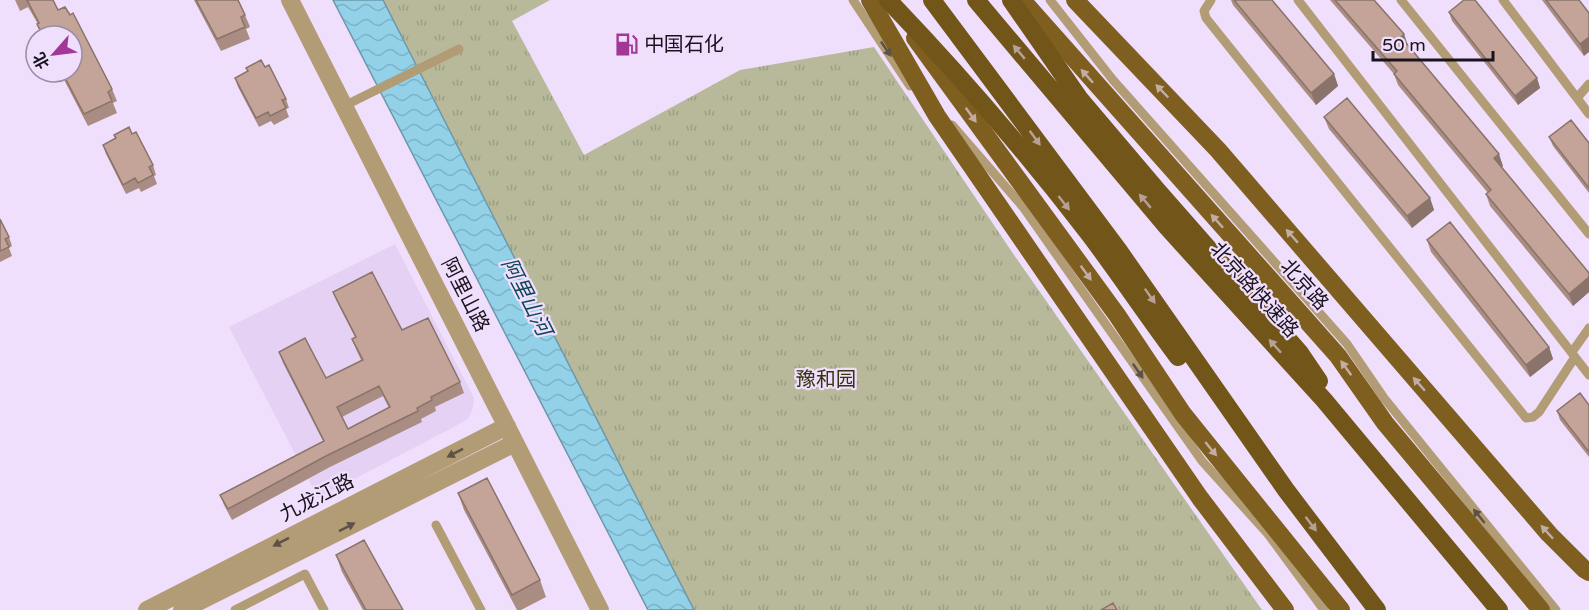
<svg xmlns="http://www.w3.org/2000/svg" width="1589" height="610" font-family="'Varela Round','Noto Sans SC',sans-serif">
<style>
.built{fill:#e5d1f4}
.park{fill:url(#park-tufts)}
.water{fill:url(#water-waves);stroke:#6e98aa;stroke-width:1.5}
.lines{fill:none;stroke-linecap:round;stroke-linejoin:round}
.service{stroke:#b29c75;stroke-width:9}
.tertiary{stroke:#b29c75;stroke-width:18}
.primary{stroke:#7e5f1f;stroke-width:18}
.trunk{stroke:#725519;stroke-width:18}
.wall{fill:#a98d83;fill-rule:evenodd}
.shaded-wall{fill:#89736a}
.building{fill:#c4a498;stroke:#89736a;stroke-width:1.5;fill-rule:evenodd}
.oneway{fill:#5e5145}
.oneway2{fill:#b7a196}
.oneway3{fill:#c2aca4}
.labels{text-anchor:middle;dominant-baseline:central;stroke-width:4.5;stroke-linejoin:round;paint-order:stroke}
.poi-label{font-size:20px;fill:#19131d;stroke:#f0dffc;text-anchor:start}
.street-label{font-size:20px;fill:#19131d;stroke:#f0dffc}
.park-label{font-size:20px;fill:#34350b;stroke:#f0dffc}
.water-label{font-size:21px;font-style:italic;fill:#0f4656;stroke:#f0dffc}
</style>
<defs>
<pattern id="park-tufts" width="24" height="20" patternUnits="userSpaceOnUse" patternTransform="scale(1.5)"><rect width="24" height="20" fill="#b7b99a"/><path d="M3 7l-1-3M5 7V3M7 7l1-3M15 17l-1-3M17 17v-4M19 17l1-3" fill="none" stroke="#9d9e84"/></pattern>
<pattern id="water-waves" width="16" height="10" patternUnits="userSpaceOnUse" patternTransform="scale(1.5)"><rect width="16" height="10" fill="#92d1e7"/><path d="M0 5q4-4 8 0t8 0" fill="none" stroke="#7db3c6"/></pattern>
</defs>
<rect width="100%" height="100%" fill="#f0dffc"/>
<path class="built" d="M395,244L474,398L473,408L468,419L452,428L318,498L229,327Z"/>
<path class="park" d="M381,0H550L512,21L584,155L740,70L874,47L1014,255L1262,610H690Z"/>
<path class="water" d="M333,0H383L694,610H648Z"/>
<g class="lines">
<path class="service" d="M853,0L910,86
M1050,0L1113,80L1347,344L1384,398L1556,610
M1211,0L1204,11L1206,18L1526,418L1533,417L1539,412L1575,357
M1298,0L1589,375
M1401,0L1589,234
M1503,0L1589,114
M1577,98L1589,84
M344,106L459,49
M952,125L1023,207L1202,461L1268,534L1324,610
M1572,352L1589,328
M436,525L481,610
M235,610L305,574L324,610"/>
<path class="tertiary" d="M290,0L600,610
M147,610L507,426
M182,610L515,443"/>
<path class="primary" d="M870,0L937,116L1200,498L1285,610
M1022,0L1338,356L1385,423L1541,610
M1075,0L1218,150L1549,534L1584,569L1589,572
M915,38L1117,315L1183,414L1341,610"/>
<path class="trunk" d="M888,0C960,75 1027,153 1090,235C1120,275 1148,317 1178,357
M932,0L1119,251L1286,490L1377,610
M976,0L1167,227L1324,400L1499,610
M1011,0L1079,98L1157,190L1300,353L1319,381"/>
</g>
<path class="wall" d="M15,0H53L58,10L112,89L117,101L113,103L117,113L88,126L60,72H72V36H41L38,24L28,7L20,11Z
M194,0H238L245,15L250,27L246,29L250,39L221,51Z
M1231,0H1272L1334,74L1338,86L1316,105L1233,5Z
M1330,0H1374L1404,34L1408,46L1503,166L1501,167L1589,273V292L1573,306L1490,206L1486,194L1488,193L1398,85L1394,74Z
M1542,0H1579L1584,56Z
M1449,12L1537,78L1540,88L1518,105L1452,21Z
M265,67L286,99L289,108L286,109L289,117L274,125L271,121L259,127L238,87L235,78Z
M1324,117L1430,198L1434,210L1412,228L1329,129Z
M132,134L153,165L156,175L154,176L157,184L141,192L139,188L126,194L106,154L103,145L115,139L114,135Z
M1549,137L1589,143V193L1553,146Z
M0,219L9,237L12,246L9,248L12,256L0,262Z
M1427,240L1549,347L1553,359L1530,377L1431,252Z
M333,292L402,330L460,382L464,393L435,407L436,411L421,419L422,422L330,467L232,520L224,505L220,495L323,441L283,363L279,352L326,378L361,360L356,349L352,339L355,337L337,302ZM383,396L389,408L348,429L342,417Z
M1589,405V457L1560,420L1557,411Z
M458,493L540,580L546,597L521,610H517L464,510Z
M336,555L403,610H363L342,572Z"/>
<path class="shaded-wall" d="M1404,34L1408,46L1401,37Z
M1589,37V52L1584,56L1580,44Z
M1334,74L1338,86L1316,105L1311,93Z
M1537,78L1540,88L1518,105L1515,96Z
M1499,154L1503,166L1498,170L1494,158Z
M1430,198L1434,210L1412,228L1407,216Z
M1589,277V292L1573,306L1569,294Z
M1549,347L1553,359L1530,377L1526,365Z"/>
<path class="building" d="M27,0H53L58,10L65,7L70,15L73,13L112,89L108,92L112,101L84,114L62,72H72V36H43L37,24L39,23Z
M196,0H238L245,15L241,17L245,27L217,39Z
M1234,0H1272L1334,74L1311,93Z
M1335,0H1374L1404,34L1401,37L1499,154L1494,158L1589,273V277L1569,294L1486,194L1491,190L1394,74L1397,71Z
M1464,0H1475L1537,78L1515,96L1449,12Z
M1546,0H1579L1589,13V37L1580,44Z
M261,60L265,67L269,65L286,99L282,100L286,108L270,116L268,112L256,118L235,78L248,71L246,68Z
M1347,98L1430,198L1407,216L1324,117Z
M1571,120L1589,143V188L1549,137Z
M129,127L132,134L136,132L153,165L149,167L153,175L138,183L135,178L123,185L103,145L116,138L114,135Z
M0,219L9,237L5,239L9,247L0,251Z
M1450,222L1549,347L1526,365L1427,240Z
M372,272L402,330L428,318L460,382L431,397L432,400L417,408L418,411L326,456L228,509L220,495L324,441L279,352L305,338L326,378L363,360L352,339L356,337L333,292ZM379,386L390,407L348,429L337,407Z
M1580,393L1589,405V452L1557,411Z
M487,478L540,580L512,595L458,493Z
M364,540L403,610H366L336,555Z
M1113,603L1117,610H1101Z"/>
<defs><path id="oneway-solid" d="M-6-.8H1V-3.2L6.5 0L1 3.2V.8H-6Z" transform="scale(1.5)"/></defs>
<g class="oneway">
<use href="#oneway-solid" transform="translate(886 49) rotate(56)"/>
<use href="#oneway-solid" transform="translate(1138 371) rotate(55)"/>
<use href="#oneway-solid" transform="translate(455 453) rotate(153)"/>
<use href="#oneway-solid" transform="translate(1479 516) rotate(-129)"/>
<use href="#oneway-solid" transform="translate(347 527) rotate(-27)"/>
<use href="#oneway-solid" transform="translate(281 542) rotate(153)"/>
</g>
<g class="oneway2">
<use href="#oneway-solid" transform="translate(1019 52) rotate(-130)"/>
<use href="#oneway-solid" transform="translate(1035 138) rotate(54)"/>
<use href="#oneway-solid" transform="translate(1145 201) rotate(-130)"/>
<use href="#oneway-solid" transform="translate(1064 203) rotate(52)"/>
<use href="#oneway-solid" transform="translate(1150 296) rotate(55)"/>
<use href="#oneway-solid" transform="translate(1275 346) rotate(-132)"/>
<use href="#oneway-solid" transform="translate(1311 524) rotate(53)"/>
</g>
<g class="oneway3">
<use href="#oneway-solid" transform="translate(1087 76) rotate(-132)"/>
<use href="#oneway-solid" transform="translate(1162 91) rotate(-134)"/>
<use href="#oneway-solid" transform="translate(971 115) rotate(54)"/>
<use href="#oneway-solid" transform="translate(1217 221) rotate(-132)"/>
<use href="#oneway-solid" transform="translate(1292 236) rotate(-131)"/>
<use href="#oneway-solid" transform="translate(1086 273) rotate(54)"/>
<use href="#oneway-solid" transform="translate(1346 368) rotate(-126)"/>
<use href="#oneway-solid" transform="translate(1419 384) rotate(-131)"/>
<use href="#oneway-solid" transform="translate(1211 449) rotate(51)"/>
<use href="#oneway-solid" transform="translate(1547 532) rotate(-132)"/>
</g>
<defs>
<symbol id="fuel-bare" viewBox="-9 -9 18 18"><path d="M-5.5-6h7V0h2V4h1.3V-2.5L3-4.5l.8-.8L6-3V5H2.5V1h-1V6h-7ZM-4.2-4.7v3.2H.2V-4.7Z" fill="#a23797" stroke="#f0dffc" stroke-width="2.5" paint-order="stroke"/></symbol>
</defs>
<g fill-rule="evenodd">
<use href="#fuel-bare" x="610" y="28" width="33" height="33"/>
</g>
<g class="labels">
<g class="poi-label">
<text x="644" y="45">中国石化</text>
</g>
<g class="street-label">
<text transform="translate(1304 285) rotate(48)">北京路</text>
<text transform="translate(1254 290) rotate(48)">北京路快速路</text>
<text transform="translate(465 295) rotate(63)">阿里山路</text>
<text transform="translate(317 498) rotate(-27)">九龙江路</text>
</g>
<g class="park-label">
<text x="826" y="380">豫和园</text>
</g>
<g class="water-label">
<text transform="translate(526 297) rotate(63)">阿里山河</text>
</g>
</g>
<g transform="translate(54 54) rotate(242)"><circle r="28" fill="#f0dffc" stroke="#9a8da3" stroke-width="1.5"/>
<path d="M0-4.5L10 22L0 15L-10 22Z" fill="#a23797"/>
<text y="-9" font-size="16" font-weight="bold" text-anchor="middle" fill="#19131d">北</text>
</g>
<path d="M1373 51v9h120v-9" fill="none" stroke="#19131d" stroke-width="3"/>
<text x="1382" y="51" font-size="18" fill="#19131d" stroke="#f0dffc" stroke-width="4.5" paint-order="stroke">50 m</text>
</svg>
